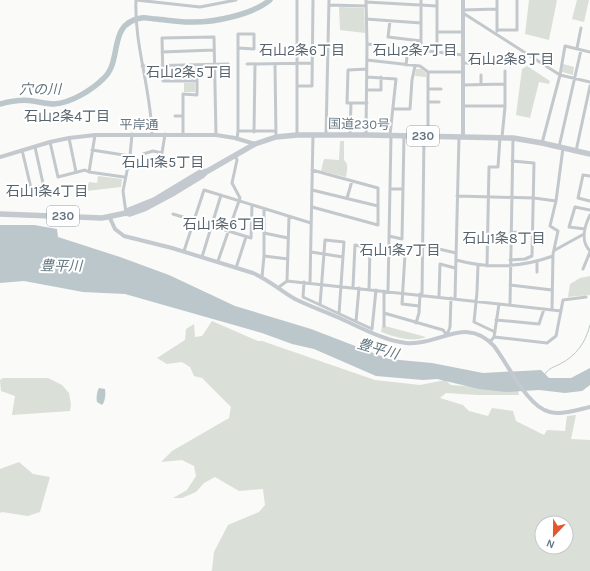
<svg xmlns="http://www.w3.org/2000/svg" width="590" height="571" font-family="Karla,'Noto Sans JP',sans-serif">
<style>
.green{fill:#dadfd7;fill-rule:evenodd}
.water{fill:#bbc7cb}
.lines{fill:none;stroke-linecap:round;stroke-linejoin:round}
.stream{stroke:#bbc7cb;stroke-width:1}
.river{stroke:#bbc7cb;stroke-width:5.5}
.street{stroke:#c3c8cc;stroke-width:3}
.secondary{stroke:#c3c9ce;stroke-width:4}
.highway{stroke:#c3c9ce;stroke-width:5.5}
.labels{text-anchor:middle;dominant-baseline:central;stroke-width:4;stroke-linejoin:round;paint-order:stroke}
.shield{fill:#fff;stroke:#939fa8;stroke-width:1}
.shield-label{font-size:12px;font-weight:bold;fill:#657683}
.street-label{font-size:13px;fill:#657683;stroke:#fff}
.neighbourhood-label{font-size:14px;fill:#57646e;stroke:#fff}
.water-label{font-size:14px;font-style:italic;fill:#60757c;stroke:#fff}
</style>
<rect width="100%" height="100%" fill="#fafaf8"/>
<path class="green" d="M529,0H557L549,40L525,34Z
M577,0H589L584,22L572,19Z
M339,7L364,8L365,33L340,30Z
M563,64L574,67L573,75L562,72Z
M527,66L550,81L549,84L539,82L530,118L516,115L522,69Z
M416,69H421L426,73V77L415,76Z
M184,83H195V92H184Z
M340,141H344V160C349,164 347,171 346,177L321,171L324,159L339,160Z
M98,176L122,179L121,187L86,191L89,182L97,183Z
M590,276V295L568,297L570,284L580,278Z
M212,321L258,341H262L375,380L420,385L445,380L451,385L518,390L519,395H477L446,393L440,398L463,405L469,411L488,416L492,408L513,411L516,421L544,435L547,430L565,431L567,416L576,415L571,439L590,440V571H211L212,570L214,552L228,525L259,512L265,505L263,489L239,491L215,477L204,483L196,492L182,498H173L187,490L196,476L194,466L182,460L161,462L172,451L229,418L231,407L202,378L194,376L190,367L182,362L167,364L157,358L185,340L186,329L194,324L195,337L202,336ZM542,523H566V547H542Z
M382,326H385L426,337C411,343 396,337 381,332Z
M3,378H48L62,385L69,393L71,405L70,411L12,415L15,396L1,391L0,380Z
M19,462L33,474L50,477L40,512L28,516L2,512L0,513V469Z"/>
<path class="water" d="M0,225H34L57,229L58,237L120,257L169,275L235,306L311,329L389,359L432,363L483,373L541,370L549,378H571L590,368V385L582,391L565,393L539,390L506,392L479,389L437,379L423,380L376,376L314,349L292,344L262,333L125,294L83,292L24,281L0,283Z
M99,388L105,389C106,394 105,402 102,405L97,402C96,398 97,391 99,388Z"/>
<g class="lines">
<path class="stream" d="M545,374C549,368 554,367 560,364C576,356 586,342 590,325"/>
<path class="river" d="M0,104C11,101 22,99 33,101C40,102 47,104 54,104C71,103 92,90 104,78C123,60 107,24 141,18C146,17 151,19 156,19C167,20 178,22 189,22C212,23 252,15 270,0"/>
<path class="street" d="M136,0C134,45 151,89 152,134
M136,0L200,7L236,0
M366,0L367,44L366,135
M366,2L437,6
M329,5L366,6
M463,10L497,9
M463,13L560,75L590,82
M366,19L421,23
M390,21L388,37L421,41
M497,30H517V0
M497,31V0
M437,32H463
M367,44L463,55
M238,48L254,49V34H238V131
M577,48L581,28
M421,50V0
M162,52L214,50
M437,52V0
M367,60L420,66L428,72H463
M463,63H479
M247,64L312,63
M275,64L276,137
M197,65V81H163L162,38L214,37L216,135
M406,65L408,49
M142,66L228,64
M481,75V84
M367,77L396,79L390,135
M463,85L505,84
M297,86H312L313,0
M428,89H441
M367,90H381V77
M428,102H439
M367,103H347L348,70L367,69
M463,106H505
M393,109H410L412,80L415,66
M175,116H183V134
M183,116V94L197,95V81
M254,132L255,64
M297,135V0
M326,135L329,0
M350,135L351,103
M428,136V72
M502,137L505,107V71
M69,138L76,172
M237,139L238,131H276
M50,142L58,177L85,170L89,172L124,177
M542,143L560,75L565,46L590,52
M35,147L46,197
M559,147L581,50
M22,150L31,188L44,186
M92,150L130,156L123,191L126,213
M576,151L590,86
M143,154L153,151L162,153L165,134
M130,156L132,134
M89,172L95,135
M590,176L583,175L578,198L590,201
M390,189H403
M312,190L378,206
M457,196L534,198L556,201
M347,198L352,181
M312,207L378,225V188L312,170
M173,214L251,238L252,205
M590,215C585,225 580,241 590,251
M585,229L569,227L575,207L590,210
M511,232L533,233
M264,233L288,238
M389,236L402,239L404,136
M422,245L456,253
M389,250L405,254L402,304L419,306
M555,250L584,234
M184,251L204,190L311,223
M311,252L343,257
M264,256L288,259
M202,257L221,195
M456,260C489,269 520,268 553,256
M510,260L525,259L532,256L534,163L512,161
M218,261L240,198L232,183L237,160L235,155
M478,265L477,292L474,322L495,332
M487,266L489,167H498L500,137
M236,268L246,237
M583,269L590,252
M537,272V262
M262,277L264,256V209
M287,281L289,217
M304,282L303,297L372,329L376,290
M310,283L313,135
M510,285L552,290
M279,287L287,281L499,304L494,337L490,342
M353,287L355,245L370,248L369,289
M388,291L391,135
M422,295L424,136
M439,296L440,264L455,268
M455,298L459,137
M499,304L561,311
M320,305L325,240L344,242L339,314
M510,305L513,138
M552,310L553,254L558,231L550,226L556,201L563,148
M384,313L443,330L447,335L450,327L451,298
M496,320L539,324L544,309
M356,321L359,288
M416,323L419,313L420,294
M384,326V291
M494,337L547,343L556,336L563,300L586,297"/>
<path class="secondary" d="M463,137V0
M0,157L50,142L69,138L95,135H216L235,138L255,144
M109,216L115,229L124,236L172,248L253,273C269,280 281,291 295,299C309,306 324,311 337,317C358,326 384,341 406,343C439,346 466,315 494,346C508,364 528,408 550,412C563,415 577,410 590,407"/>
<path class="highway" d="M126,213L129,210L154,200L202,171L206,172
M0,214L102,218L126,213L130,214L144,209L174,193L202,176L206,172L255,144L276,137L297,135H366L513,138L542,143L590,154"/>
</g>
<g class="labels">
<g class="shield">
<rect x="407" y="126" width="32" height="20" rx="3"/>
<rect x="47" y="206" width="32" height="20" rx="3"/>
</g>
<g class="shield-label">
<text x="423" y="136">230</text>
<text x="63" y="216">230</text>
</g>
<g class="street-label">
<text x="139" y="124">平岸通</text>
<text transform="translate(359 124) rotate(1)">国道230号</text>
</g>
<g class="neighbourhood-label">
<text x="302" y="50">石山2条6丁目</text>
<text x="415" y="50">石山2条7丁目</text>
<text x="511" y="59">石山2条8丁目</text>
<text x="189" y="72">石山2条5丁目</text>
<text x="67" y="116">石山2条4丁目</text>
<text x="163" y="162">石山1条5丁目</text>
<text x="47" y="191">石山1条4丁目</text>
<text x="224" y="224">石山1条6丁目</text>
<text x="504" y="238">石山1条8丁目</text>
<text x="400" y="250">石山1条7丁目</text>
</g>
<g class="water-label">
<text x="40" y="89">穴の川</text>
<text transform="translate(61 266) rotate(1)">豊平川</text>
<text transform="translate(378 349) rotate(16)">豊平川</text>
</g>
</g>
<g transform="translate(554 535) rotate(202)"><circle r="19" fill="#ffffff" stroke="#c1c8cd"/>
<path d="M0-3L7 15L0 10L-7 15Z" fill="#e4572e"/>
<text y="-6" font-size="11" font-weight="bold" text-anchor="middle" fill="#657683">N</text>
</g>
</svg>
